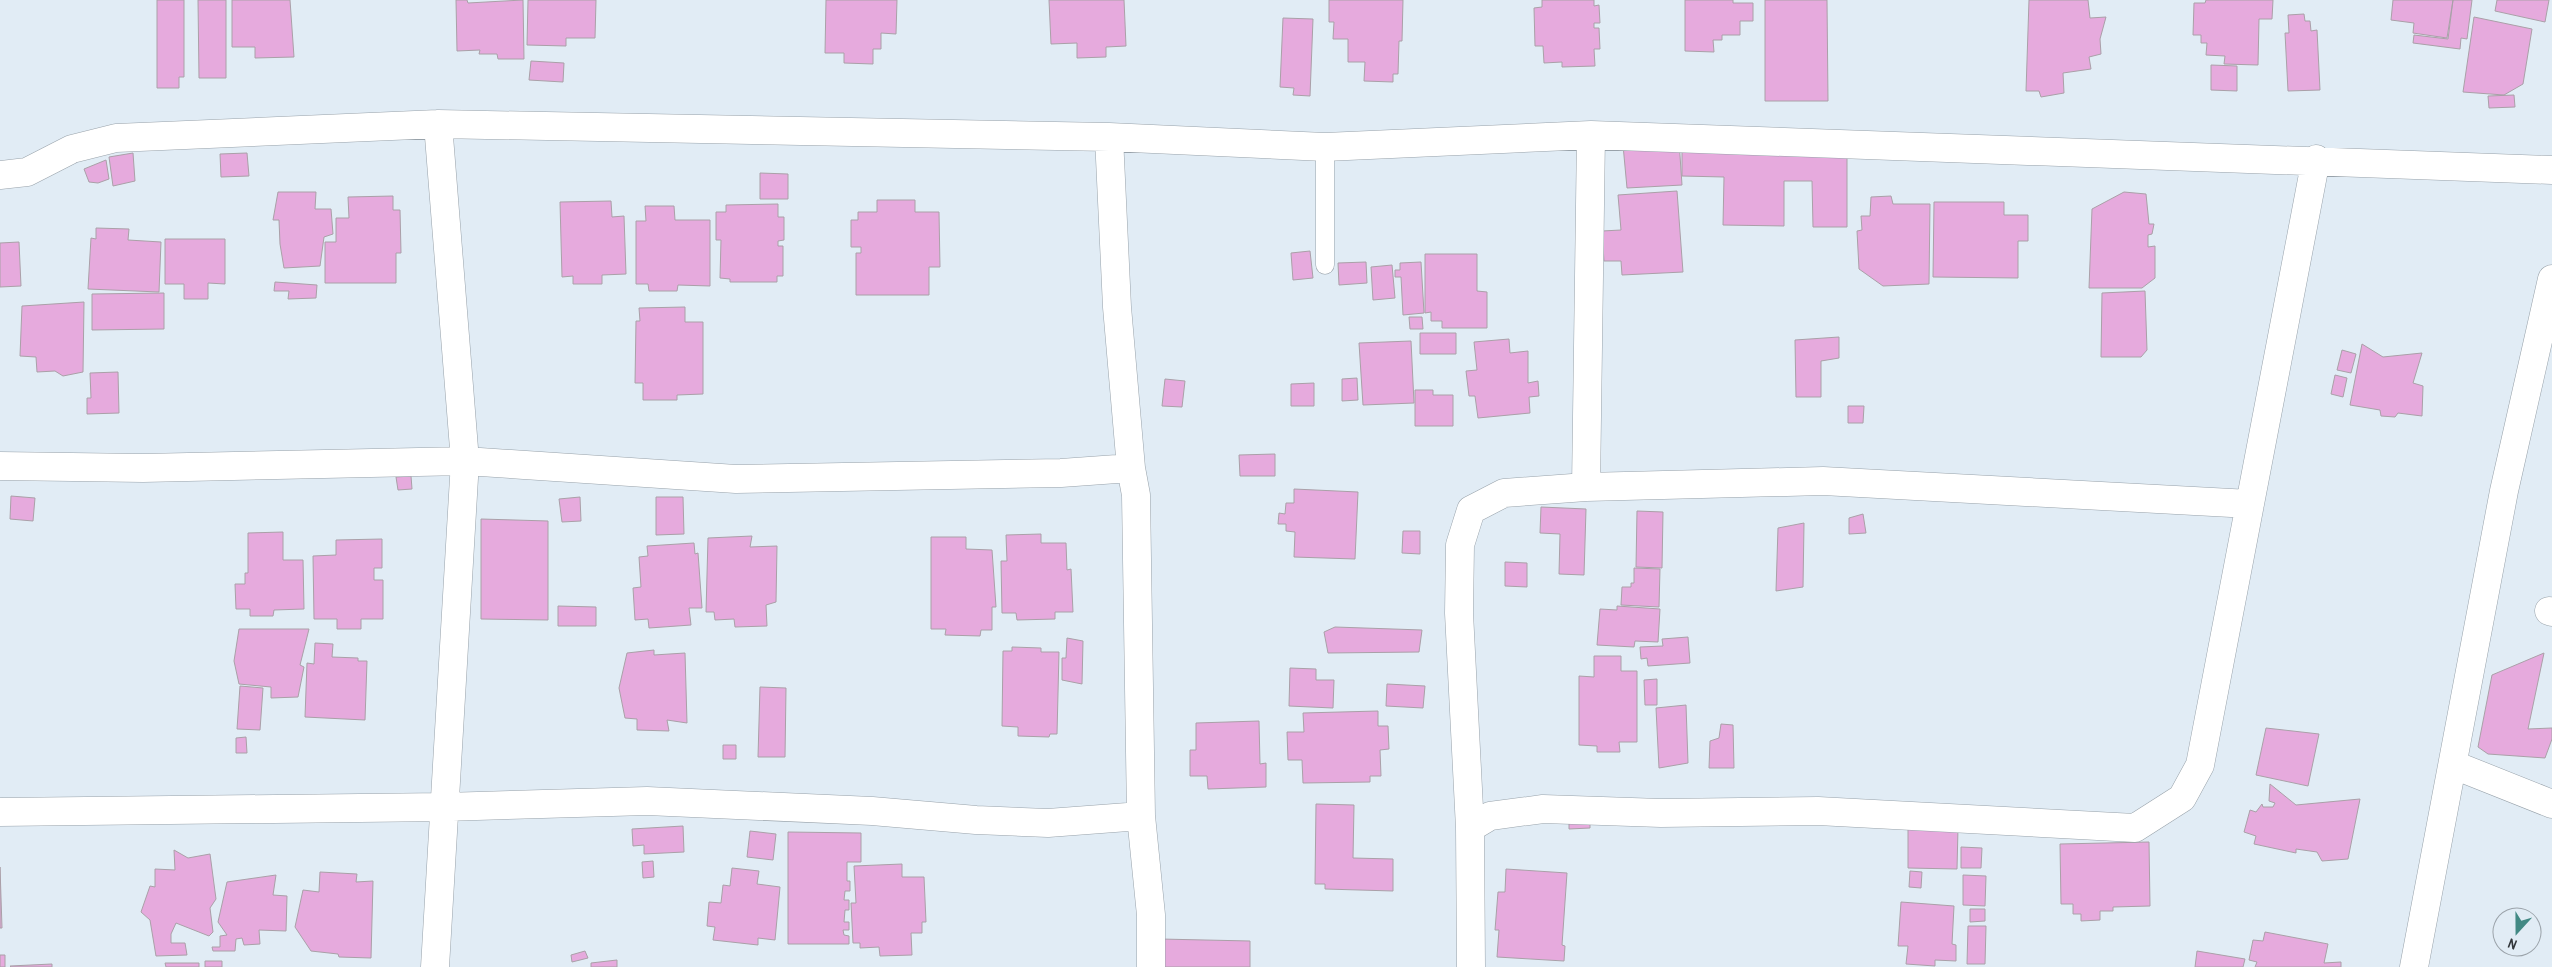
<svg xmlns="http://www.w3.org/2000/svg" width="2552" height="967" font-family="'Archivo Narrow',sans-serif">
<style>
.building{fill:#e6aadd;stroke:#aaa0a8}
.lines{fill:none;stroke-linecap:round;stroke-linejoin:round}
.service-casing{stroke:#98a2aa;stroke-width:19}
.minor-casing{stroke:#98a2aa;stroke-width:29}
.service{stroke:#fff;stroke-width:18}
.minor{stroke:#fff;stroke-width:28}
</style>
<rect width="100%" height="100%" fill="#e1ecf5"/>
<path class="building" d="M157,0H184V77H179V88H157Z
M198,0H226V78H199Z
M232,0H290L294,57L255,58V47H232Z
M456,0H467L468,3L523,0L524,59H498L497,54H479L480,50L457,51Z
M528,0H596L595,38H566V46L527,45Z
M826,0H897L896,34L881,33V49H873V64L844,63V53H825Z
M1049,0H1124L1126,46L1106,47V57L1077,58V43L1051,44Z
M1329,0H1403L1402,41H1399L1398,74H1393V82L1364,81L1365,62H1348V39H1333L1334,22H1329Z
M1542,0H1594V6L1599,5L1600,23H1594V28H1599L1600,49H1594L1595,66L1562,67V62L1544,63L1543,46H1535L1534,8L1542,7Z
M1685,0H1733V3H1753V21H1740V35H1722V40H1713L1714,52L1685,51Z
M1765,0H1827L1828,101H1765Z
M2029,0H2088L2090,18L2106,17L2100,39L2101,54L2089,57L2091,69L2063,73L2064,93L2041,97L2039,91H2026Z
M2206,0H2273L2272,19H2259L2258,65L2224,64L2225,56L2206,55L2207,43H2201V35H2193L2194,3H2205Z
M2393,0H2453L2447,38L2413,33L2414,23L2391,20Z
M2453,0H2472L2467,39L2461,38L2460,49L2413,43L2414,35L2448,39Z
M2497,0H2549L2545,22L2495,11Z
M2304,14L2305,21H2310L2311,31L2317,30L2320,90L2288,91L2285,33H2289L2288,15Z
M2474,17L2532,29L2523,84L2504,95L2463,92Z
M1283,18L1313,19L1310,96L1293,95L1294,88L1280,87Z
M531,61L564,63L563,82L529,80Z
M2211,65L2237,66V91L2211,90Z
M2514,95L2515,107L2489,108L2488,96Z
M1679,141L1682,185L1627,188L1623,145Z
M1682,150L1847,152V227H1813L1812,181H1784V226L1723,225L1724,177L1682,176Z
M133,153L135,181L113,186L109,157Z
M247,153L249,176L221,177L220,154Z
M106,160L109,179L98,183L89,182L84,169Z
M760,173L788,174V199H760Z
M1677,191L1683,272L1622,275L1621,261H1604L1602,231L1621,230L1618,195Z
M278,192H316L315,209H331L333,234L324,237L320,266L284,268L280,244L279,220H273Z
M2124,192L2146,194L2149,224H2154L2152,234L2148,235V247L2155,246V278L2142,288H2089L2092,209Z
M393,196V210H400L401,253H396V283H325V242H336V218H349L348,197Z
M1891,196L1893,204H1930L1929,284L1883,286L1859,269L1857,231L1862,230L1861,216H1870L1871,197Z
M877,200H915V212H939L940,267H929V295H856V253H861V247H851V220H858V212H877Z
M611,201L612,217L624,216L626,274L602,275V284H573V276L562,277L560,202Z
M1934,202H2004V215H2028V241H2018V278L1933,277Z
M778,204V217H784V240L778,241V246H783V276H777V282H730V279L720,278L721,240H716V212H726V205Z
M645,206H674L675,220H710V286L678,285L677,291H649L648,284H636V221H646Z
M96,228L129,229L128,240L161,242L159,292L88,289L91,238L96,239Z
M165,239H225V284L208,283V299H184V284H165Z
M19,242L21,286L0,287V243Z
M1310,251L1313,278L1293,280L1291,253Z
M1425,254H1477V291L1487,292V328H1442V321H1431V312L1425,313Z
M1366,262L1367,283L1339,285L1338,263Z
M1421,262L1424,313L1403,315L1401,277H1395V270H1400V263Z
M1392,265L1395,298L1373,300L1371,267Z
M275,282L317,285L316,298L288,299L289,291H274Z
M2145,291L2147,350L2141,357H2101L2102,293Z
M164,293V329L92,330V294Z
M84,302L83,372L63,376L55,371L37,372L36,357L20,356L22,306Z
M685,307V322H703V394L677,395V400H643V383H635L636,321H640L639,308Z
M1409,317H1422L1423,329H1410Z
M1420,333H1456V354H1420Z
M1839,337V358L1821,361V397H1796L1795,340Z
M1509,339L1510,353L1528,351V383L1538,381L1539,396L1529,397L1530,413L1478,418L1475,396H1469L1466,371L1477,370L1474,342Z
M1411,341L1414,403L1363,405L1359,343Z
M2362,344L2383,357L2422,353L2413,383L2423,386L2422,416L2398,413L2395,417L2381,416L2380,410L2350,405Z
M2342,350L2356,354L2351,373L2337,370Z
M118,372L119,413L87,414V398H91L90,373Z
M2335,375L2347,378L2343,397L2331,394Z
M1357,378L1358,400L1342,401V379Z
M1165,379L1185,381L1182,407L1162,406Z
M1314,383V406H1291V384Z
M1415,390H1433V395H1453V426H1415Z
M1848,406H1864L1863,423H1848Z
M1275,454V476H1240L1239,455Z
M411,476L412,489L398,490L396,477Z
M1294,489L1358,492L1355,559L1294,557L1295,532L1286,531V524H1278L1279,513L1285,514L1286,503H1294Z
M11,496L35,498L33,521L10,519Z
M580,497L581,521L562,522L559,499Z
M656,497H683L684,534L656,535Z
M1541,507L1586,509L1584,575L1559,574L1560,534L1540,533Z
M1637,511L1663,512L1662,568L1636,567Z
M1863,514L1866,533L1849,534V518Z
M481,519L548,521V620L481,619Z
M1804,523L1803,587L1776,591L1778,528Z
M1403,531H1420V554L1402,553Z
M283,532V560H303L304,609L274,610L273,616H250V609H236L235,584H245V573H248V533Z
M1041,534V543H1066L1067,570L1071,569L1073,612H1055V619L1017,620L1016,613H1002L1001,561H1007L1006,535Z
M752,536L750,547L777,546L776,602L766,605L767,626L735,627L734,619L715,620L714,612H706L708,538Z
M931,537H966V549L992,550L996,607H992V630H981L980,636L945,635L946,629H931Z
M382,539V568H374V580H383V619H361V629H337V619H314L313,556L336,555V540Z
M694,543L695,554L698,553L702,608H689L691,625L649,628L648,619L635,620L633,588L641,587L639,557L648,556L647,546Z
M1505,562L1527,563V587L1505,586Z
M1634,568L1660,569L1659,607L1621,605L1622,587H1631V583H1634Z
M558,606L596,607V626H558Z
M1617,606L1660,609L1658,642L1635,641L1634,647L1597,645L1600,609L1617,610Z
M1335,627L1422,630L1419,652L1328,653L1324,632Z
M239,629H309L300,665L304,667L298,697L271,698V687L239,684L234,661Z
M1688,637L1690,663L1648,666L1647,658L1641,659L1640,647L1663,646L1662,639Z
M1067,638L1083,641L1082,684L1062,680V658H1066Z
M315,643L333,644L332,657L358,658V661H367L365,720L305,717L307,663L314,664Z
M1012,647L1041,648V652H1059L1057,734H1050L1049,737L1018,736V727L1002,726L1003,651H1012Z
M654,650V655L685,653L687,723L667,720L669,731L637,730V719L625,718L619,688L627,653Z
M2544,653L2528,729L2552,728V739L2545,758L2488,754L2478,747L2492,675Z
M1594,656H1621V671H1637V742H1619L1620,752H1597V746L1579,745V676L1594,677Z
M1290,668L1316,669V680H1334L1333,708L1289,706Z
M1657,679V705H1645L1644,680Z
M1387,684L1425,686L1423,708L1386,706Z
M240,686L263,688L260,730L237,729Z
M760,687L786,688L785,757H758Z
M1686,705L1688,763L1659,768L1656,708Z
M1378,711V726H1388L1389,749L1380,750L1381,776H1370V782L1303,783L1302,760H1288L1287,732H1304L1303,713Z
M1259,721L1260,764L1266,763V787L1208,789L1207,776H1190V750H1196V723Z
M1721,724L1733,725L1734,768H1709L1710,741L1719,738Z
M2266,728L2319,734L2308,786L2256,775Z
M246,737L247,753H236V738Z
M723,745H736V759H723Z
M2270,784L2296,805L2360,799L2348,859L2322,861L2317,852L2296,849V853L2254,844L2256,836L2244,832L2250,810L2256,812L2262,804L2263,807H2273L2275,803L2269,801Z
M1316,804L1354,805L1353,858L1393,859V891L1325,889V884H1315Z
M1569,818H1590V828L1569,829Z
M683,826L684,852L644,854V845L633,846L632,829Z
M1908,827L1958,828L1957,869L1908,868Z
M750,831L776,834L773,860L747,857Z
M788,832L861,833V862H847V881H850V891H845L844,900H849V910H845L844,922H849V930H843L844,935L849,936V944H788Z
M2149,842L2150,906L2113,907V911H2100V920L2081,921V914H2073V904H2061L2060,844Z
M1961,847L1982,848L1981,868H1961Z
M174,850L188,858L210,854L216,899L210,908L213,932L209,936L176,923L171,934V943H185L187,955L156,956L150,920L141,912L150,886L155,887V869L175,870Z
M653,861L654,877L643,878L642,862Z
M902,864V877H924L926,922H922V933H911L912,955L880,956L879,947L860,948V943H853L851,903H856L854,866Z
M0,867L2,928H0Z
M732,868L759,871L757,884L780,887L775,940L758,938V945L713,940L715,927L707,926L709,902L721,903L723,885L730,886Z
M1506,869L1567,873L1562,945L1565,946L1564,961L1497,957L1499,930H1495L1498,892H1505Z
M1910,871L1922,872L1921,888L1909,887Z
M320,872L357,874L356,882L373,881L371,958L339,957L338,954L311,951L295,927L303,890L319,892Z
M276,875L273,895L287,896L286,931L259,930L260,944L244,945L242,938L236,939L235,951H213L212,947H220V936L227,935L218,922L227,882Z
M1963,875L1986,876L1985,906L1963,905Z
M1901,902L1954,906L1952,944L1956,945V961L1935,960V966L1906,964L1908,946H1898Z
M1970,909H1985V921L1970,922Z
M1968,926H1986L1985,964H1967Z
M2265,932L2328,944L2324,963L2341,962V967H2255L2257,962L2249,960L2253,940L2263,941Z
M1160,939L1250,941V967H1159Z
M585,951L588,958L572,962L571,955Z
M2197,951L2245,959L2243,967H2195Z
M0,955H5V967H0Z
M617,960V967H591V963Z
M205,961H222V967H205Z
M165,963H199V967H166Z
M52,964V967H11L10,966Z"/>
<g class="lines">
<defs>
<path id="service" d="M1325,147V265"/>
<path id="minor" d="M1109,137L1117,307L1131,468L1136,495L1141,816
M0,175L27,172L72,149L116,138L438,124L1109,137L1325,147L1591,135L2552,170
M0,466L143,468L465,461L438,124
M1586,487L1591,135
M2549,611L2552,612
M2454,765L2552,804
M0,812L444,807L647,801L872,811L976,820L1048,823L1141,816L1151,915V967
M1470,828L1459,613L1460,545L1471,510L1504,493L1586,487L1823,481L2250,504
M435,967L465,461L736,479L1061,473L1131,468
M1471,967L1470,828L1490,816L1543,809L1661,813L1818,811L2135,828L2182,798L2200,765L2316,159
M2414,967L2504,491L2552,279"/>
</defs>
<use href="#service" class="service-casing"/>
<use href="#minor" class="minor-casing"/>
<use href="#service" class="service"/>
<use href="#minor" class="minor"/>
</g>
<g transform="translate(2517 932) rotate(201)"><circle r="24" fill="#e1ecf5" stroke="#9ba3aa"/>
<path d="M0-4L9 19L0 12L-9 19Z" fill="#428984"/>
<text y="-8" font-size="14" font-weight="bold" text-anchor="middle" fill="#32363a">N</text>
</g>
</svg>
